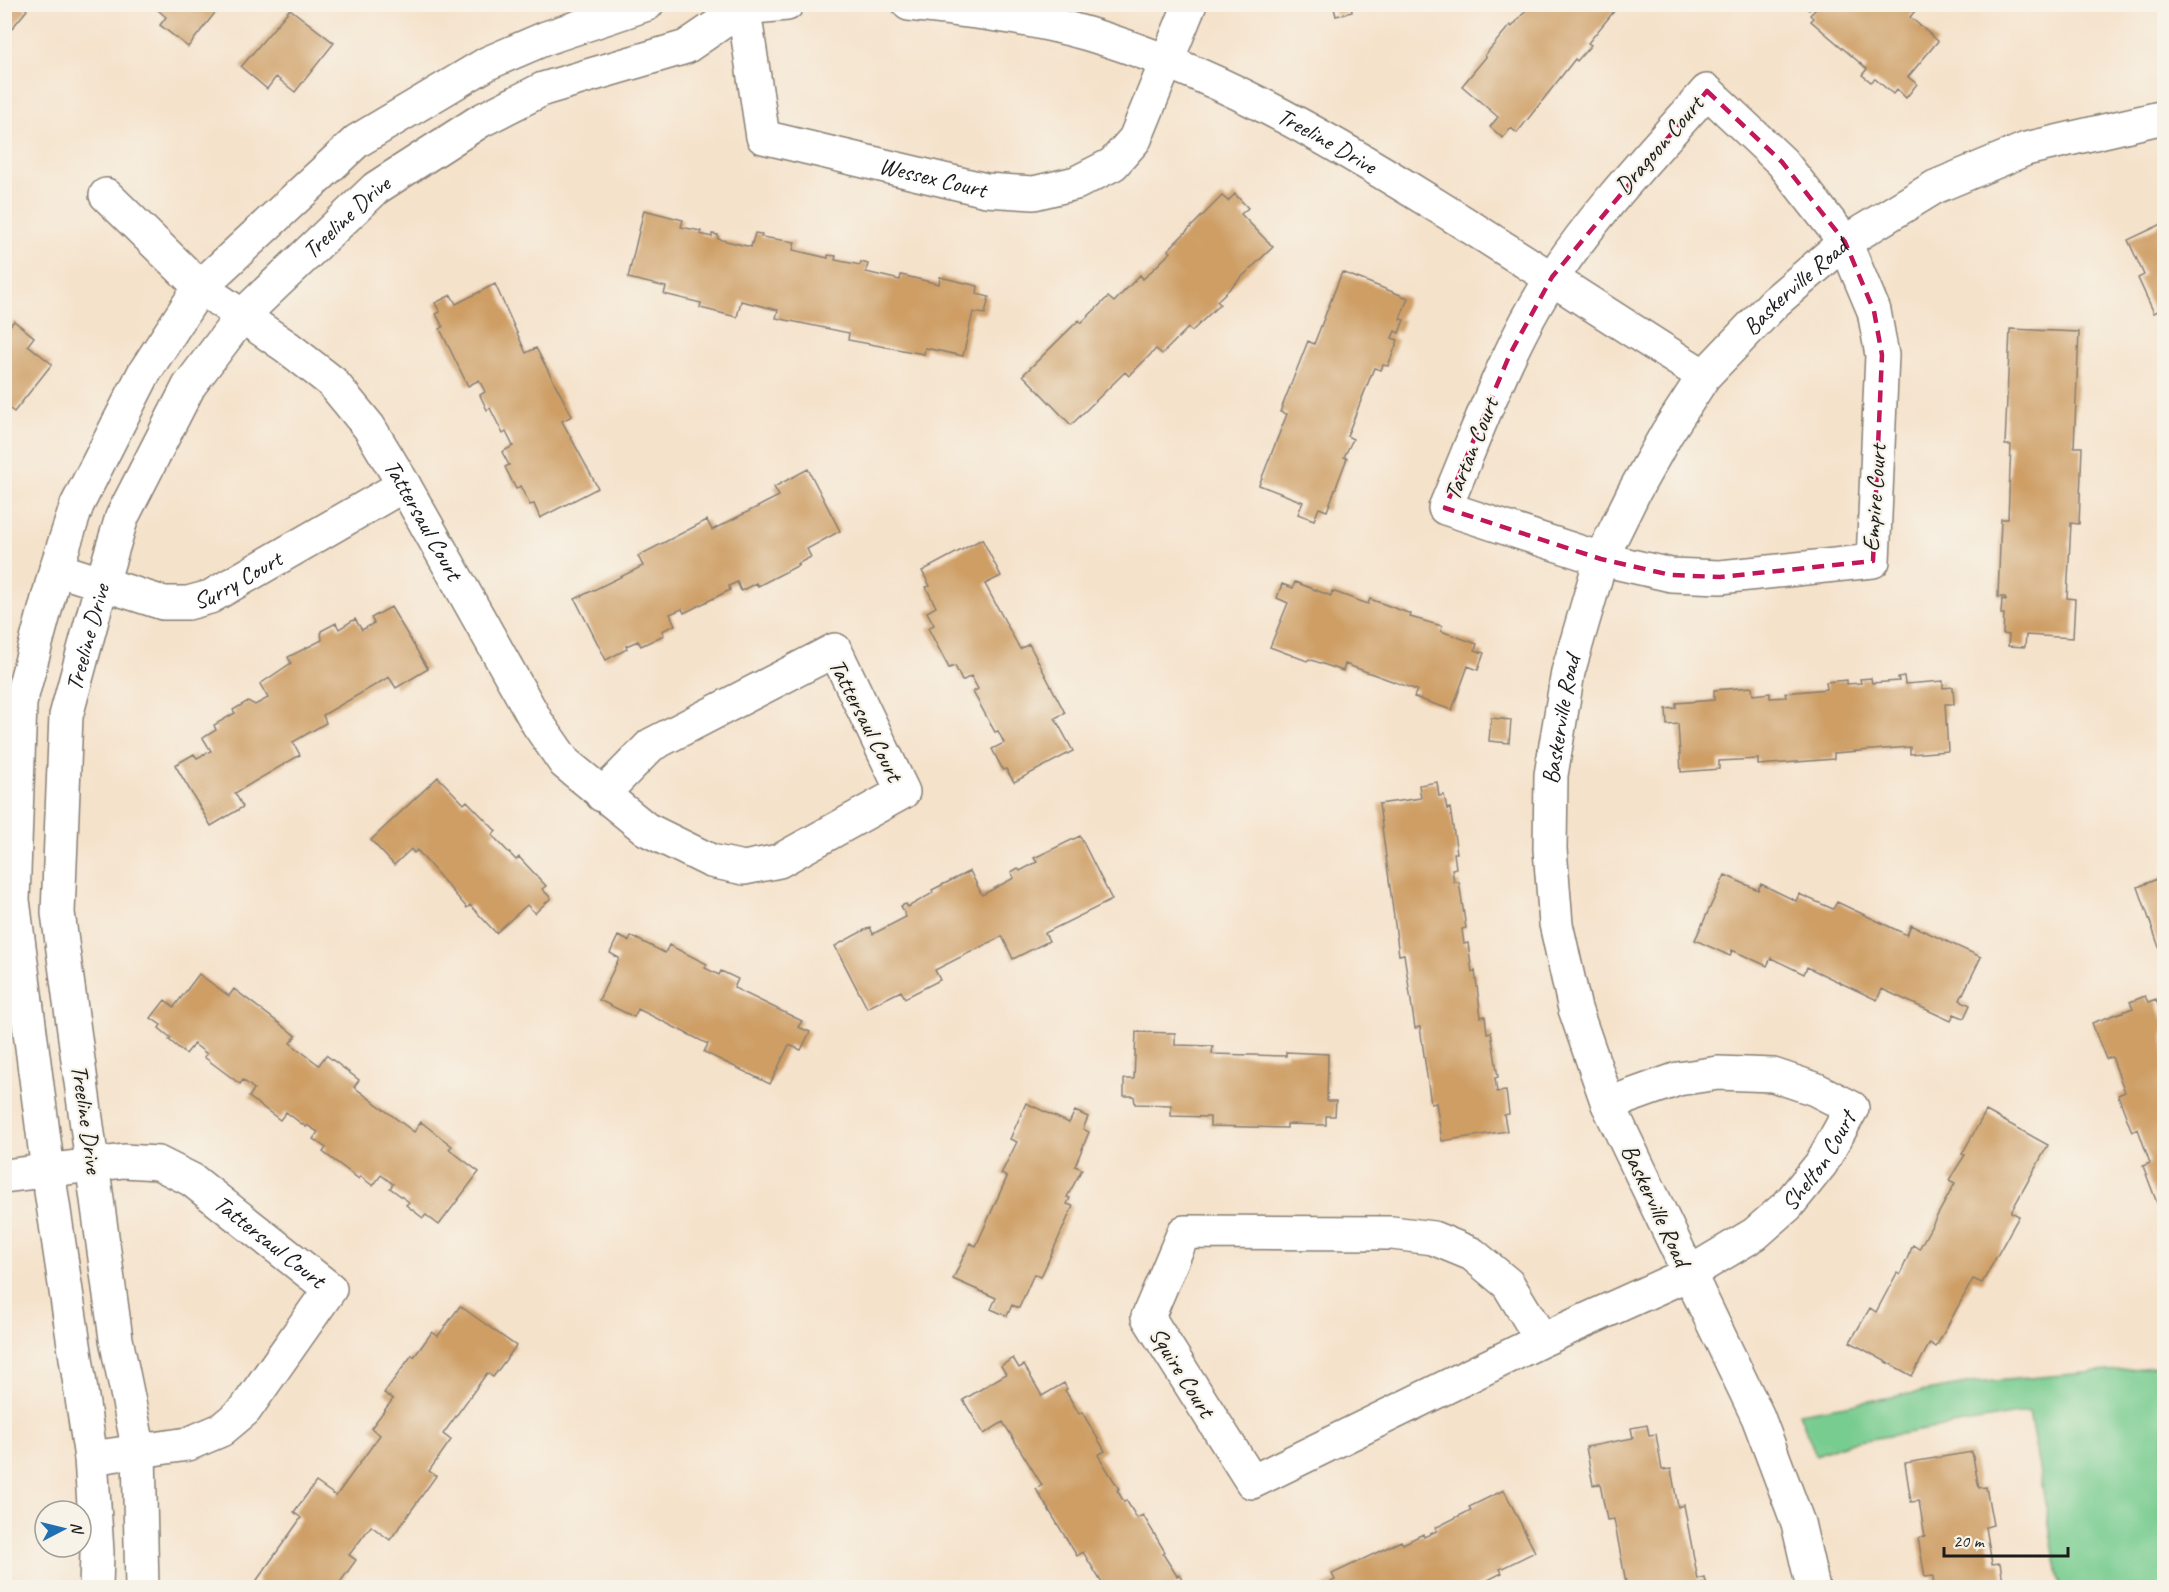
<svg xmlns="http://www.w3.org/2000/svg" width="2169" height="1592" font-family="Caveat,sans-serif">
<style>
.green{fill:#77cc8f;stroke:#4a7456;stroke-width:1.5}
.building{fill:#ce9e65}
.lines{fill:none;stroke-linecap:round;stroke-linejoin:round}
.minor-casing{stroke:#887f74;stroke-width:36}
.minor{stroke:#fff;stroke-width:33}
.marked{fill:none;stroke:#c2185b;stroke-width:4.5;stroke-dasharray:12 8;stroke-linejoin:round}
.labels{text-anchor:middle;dominant-baseline:central;stroke-width:4.5;stroke-linejoin:round;paint-order:stroke}
.street-label{font-size:24px;fill:#1c1c1c;stroke:#f7f3e8}
</style>
<rect width="100%" height="100%" fill="#f7f3e8"/>
<filter id="ink" filterUnits="userSpaceOnUse"><feTurbulence type="fractalNoise" baseFrequency=".0167" numOctaves="2"/><feDisplacementMap in="SourceGraphic" scale="12" xChannelSelector="R" yChannelSelector="G"/><feConvolveMatrix kernelMatrix="1 2 1 2 8 2 1 2 1" color-interpolation-filters="sRGB"/></filter>
<filter id="wash" filterUnits="userSpaceOnUse"><feTurbulence type="fractalNoise" baseFrequency=".008" numOctaves="4" result="noise"/><feDisplacementMap in="SourceGraphic" scale="24" xChannelSelector="R" yChannelSelector="G"/><feGaussianBlur stdDeviation="1.35" result="paint"/><feColorMatrix in="noise" values="0 0 0 0 0 0 0 0 0 0 0 0 0 0 0 0 0 1.4 0 .05"/><feComposite in="paint" operator="in"/></filter>
<g filter="url(#wash)">
<rect width="100%" height="100%" fill="#f5e2cb"/>
<path class="green" d="M2164,1366V1587H2060L2029,1412L1848,1443L1816,1455L1799,1413L1972,1383Z"/>
<g id="blocks">
<path class="building" d="M4,4H21L27,10L4,38Z
M151,4H222L188,47L160,25L166,17Z
M1333,4H1351L1352,12L1336,16Z
M1531,4H1620L1588,43L1591,45L1577,61L1575,59L1517,133L1511,128L1503,138L1490,127L1498,117L1462,86L1486,57L1485,55L1510,25L1512,27Z
M1803,4H1907L1915,11L1910,17L1938,41L1908,77L1917,84L1906,98L1897,89L1893,94L1875,79L1871,82L1862,75L1867,69L1811,21L1813,18L1810,15L1816,9L1813,6L1809,10Z
M290,9L334,43L295,92L276,77L267,89L241,67Z
M1235,194L1248,208L1241,214L1273,247L1217,301L1220,304L1192,331L1188,328L1162,354L1156,349L1129,376L1125,372L1071,425L1023,375L1079,320L1081,323L1108,297L1114,302L1140,275L1143,279L1171,252L1168,250L1222,196L1228,201Z
M644,210L683,220L681,227L701,231L700,234L712,237V234L718,235V239L751,247L755,233L762,234L761,237L795,242L793,250L828,258V255L836,256L835,260L860,265L861,262L868,264L866,272L900,280L901,275L939,284L940,277L978,286L977,294L989,297L985,314L973,312L963,356L925,348L924,354L848,340L849,333L776,318L778,310L741,301L737,317L700,308L701,303L664,294L666,287L628,278Z
M2164,223V314L2162,309L2154,313L2138,278L2144,275L2128,240Z
M1342,272L1408,298L1400,319L1404,320L1399,333L1395,331L1392,338L1398,340L1388,366L1383,365L1381,370L1374,368L1347,436L1353,439L1344,457L1347,458L1327,511L1319,508L1314,520L1298,514L1303,502L1259,485L1287,414L1280,412L1308,341L1314,344Z
M495,284L526,353L536,348L572,416L562,421L598,488L540,518L534,504L530,505L520,486L516,489L505,467L509,465L502,452L513,446L506,432L503,434L490,408L487,410L480,395L485,392L479,380L468,386L440,329L443,327L436,314L440,312L435,303L451,295L456,304Z
M14,321L34,337L28,345L52,364L14,412L4,404V332Z
M2010,329L2079,332L2074,447H2082L2079,524L2071,523L2067,598L2075,599L2073,638L2026,635L2025,647L2008,646L2009,635L2003,634L2004,614H2001L2002,599L2006,600L2005,597H1998L2001,519H2008L2011,445H2005Z
M808,469L840,531L807,549L811,557L797,564L799,565L758,586L756,583L741,591L737,582L729,586L730,590L684,613L682,609L670,614L675,625L662,631L664,635L641,646L638,641L626,646L627,649L606,660L575,599L643,566L638,556L707,520L712,530L779,496L774,487Z
M982,539L1001,576L985,584L1020,649L1029,644L1065,713L1055,718L1073,751L1014,782L1006,769L1003,770L992,749L1004,743L998,731L995,732L973,692L978,689L971,676L962,681L955,666L949,668L928,628L934,625L927,612L936,607L926,587L930,586L922,571Z
M1295,582L1331,596L1332,591L1368,604L1370,599L1411,614L1410,617L1442,626L1441,631L1477,644L1475,650L1484,653L1478,670L1468,666L1452,710L1414,697L1417,690L1345,664L1343,671L1309,659L1307,661L1270,647L1288,603L1277,598L1282,584L1293,588Z
M391,607L428,669L396,688L389,677L323,715L326,723L293,742L300,755L235,793L243,807L211,826L175,765L194,754L197,758L211,751L203,738L216,730L214,725L235,713L233,710L248,701L255,705L268,698L260,684L291,663L288,657L322,640L321,631L336,623L339,629L355,619L362,630L374,623L371,618Z
M1904,676L1905,684L1943,681V688L1953,687L1954,704H1945L1948,751L1910,754V747L1834,753V759L1758,765V759L1719,761V769L1681,772L1678,724L1667,725L1666,709L1676,708V703L1714,700V690L1752,687L1753,695L1770,693V698L1786,697L1785,693L1827,689L1826,682L1847,680V684L1861,683L1860,679L1871,678L1872,683L1899,681L1898,677Z
M1491,718L1511,720L1509,743L1489,741Z
M438,777L464,804L467,801L496,831L492,835L516,860L519,857L546,886L542,889L551,898L535,913L527,905L496,933L470,905L467,908L417,850L414,853L411,849L394,865L371,840Z
M1437,782L1439,796L1444,795L1447,809L1450,808L1457,853H1454L1456,868L1452,869L1454,882H1459L1466,928L1462,929L1464,944L1468,943L1472,972L1475,971L1481,1017L1485,1016L1487,1033L1491,1032L1498,1077L1495,1078L1497,1092L1506,1091L1509,1114L1504,1115L1507,1131L1442,1141L1436,1103L1431,1104L1420,1027L1415,1028L1404,954L1399,955L1379,804L1421,798L1419,785Z
M1080,836L1112,900L1045,933L1049,941L1013,959L1002,936L935,970L940,980L905,998L901,991L867,1008L835,946L870,927L873,934L906,917L901,906L906,904L908,907L933,893L932,890L970,871L982,895L1014,878L1011,872L1018,868L1020,871L1037,862L1034,858Z
M1725,875L1758,890L1761,884L1796,901L1799,894L1833,909L1837,902L1907,935L1911,925L1981,957L1960,1000L1970,1005L1964,1018L1954,1014L1951,1021L1882,989L1877,1000L1807,967L1804,974L1771,958L1767,966L1732,950L1730,956L1695,940Z
M2164,876V955L2162,956L2138,887Z
M618,936L629,941L631,936L665,953L669,945L707,964L705,968L719,975L721,971L738,979L734,988L802,1021L798,1027L810,1032L801,1050L789,1045L770,1084L704,1052L708,1044L638,1009L634,1017L599,1000L619,958L610,953Z
M199,974L229,996L234,989L296,1036L290,1043L319,1065L326,1055L359,1080L354,1087L414,1132L421,1122L452,1146L449,1149L479,1172L439,1225L426,1215L423,1218L406,1205L409,1202L390,1188L393,1184L381,1175L373,1186L360,1176L359,1179L323,1152L326,1148L313,1139L318,1132L307,1125L306,1127L286,1112L280,1120L249,1097L254,1089L243,1080L240,1084L204,1057L207,1054L194,1044L186,1054L169,1040L171,1038L159,1028L161,1025L151,1018L165,1000L174,1007Z
M2145,996L2148,1002L2156,999L2164,1022V1200L2157,1203L2143,1166L2150,1163L2138,1129L2132,1132L2118,1095L2125,1092L2112,1057L2106,1059L2092,1023L2133,1008L2130,1002Z
M1136,1032L1175,1033V1045L1213,1046L1212,1054L1286,1056V1052L1328,1054L1327,1101H1336L1335,1116H1326V1125L1287,1124V1128L1210,1126V1117L1171,1116V1105L1135,1104L1134,1096H1124V1079H1134Z
M1026,1103L1069,1123L1075,1111L1088,1117L1083,1129L1089,1132L1075,1166L1082,1169L1067,1197L1070,1198L1067,1204L1073,1206L1041,1277L1034,1274L1019,1308L1012,1305L1007,1316L991,1309L996,1298L953,1279L970,1243L976,1246L1007,1177L1001,1174L1017,1142L1010,1139Z
M1986,1111L2048,1145L2011,1212L2019,1216L1982,1283L1973,1279L1936,1347L1930,1343L1912,1376L1850,1342L1870,1308L1876,1312L1897,1273L1900,1275L1913,1245L1919,1249L1955,1183L1949,1180L1965,1155L1962,1154Z
M460,1306L516,1346L493,1377L487,1373L443,1434L451,1440L429,1471L436,1476L390,1540L371,1526L349,1555L356,1560L336,1588H255L259,1582L257,1580L301,1518L294,1512L316,1482L336,1496L380,1435L371,1428L393,1399L384,1393L412,1355L414,1357L432,1332L438,1336Z
M1013,1358L1019,1368L1024,1365L1042,1396L1064,1383L1067,1389L1065,1390L1079,1414L1082,1412L1105,1451L1098,1455L1119,1489L1117,1490L1124,1502L1126,1500L1137,1518L1143,1515L1165,1552L1163,1554L1177,1576L1179,1575L1183,1580L1171,1588H1105L1083,1552L1077,1556L1036,1489L1042,1485L1003,1422L984,1434L963,1400L1006,1374L1001,1366Z
M1647,1425L1649,1435L1656,1434L1662,1470L1671,1469L1678,1507L1684,1505L1698,1580L1705,1578L1707,1588H1627L1614,1519L1607,1520L1600,1484L1593,1485L1586,1447L1633,1438L1631,1428Z
M1972,1452L1979,1488L1986,1487L1993,1525L1986,1527L1992,1564L2000,1563L2004,1588H1934L1933,1576L1925,1577L1918,1538L1925,1537L1919,1501L1911,1502L1905,1463Z
M1504,1490L1535,1552L1500,1569L1502,1573L1472,1588H1320L1335,1580L1332,1574L1401,1541L1403,1544L1423,1534L1424,1537L1437,1531L1435,1528L1471,1510L1469,1507Z"/>
</g>
</g>
<g filter="url(#ink)">
<use href="#blocks" fill-opacity="0" stroke="#887f74" stroke-width="1.5"/>
<g class="lines">
<defs>
<g id="minor">
<path id="s1" d="M743,4L763,137L986,190L1034,193L1076,183L1113,164L1135,139L1190,4"/>
<path id="s2" d="M909,4C969,11 1030,17 1088,34C1210,70 1321,134 1429,201C1521,258 1612,318 1704,376"/>
<path d="M722,5L743,8L787,4"/>
<path d="M1707,91L1782,162L1845,242L1874,311L1882,355L1873,561L1720,577L1671,575L1601,559L1445,508C1477,433 1508,344 1553,277C1597,210 1654,151 1707,91Z"/>
<path id="s3" d="M106,195L200,287L287,347L332,382L369,427L404,485L538,724L565,763L646,829L711,861L744,868L779,861L903,792L835,650L651,745L602,795"/>
<path id="s4" d="M56,569L163,603H188L210,597L404,485"/>
<path id="s5" d="M4,1176L124,1161L158,1163L192,1180L330,1289L245,1410L221,1430L188,1444L91,1458"/>
<path id="s6" d="M1542,1340L1252,1482L1148,1317L1184,1232L1392,1233L1433,1238L1472,1254L1508,1284L1542,1340L1688,1274L1755,1234L1788,1205L1821,1164L1852,1108L1815,1089L1773,1075L1718,1073L1678,1079L1608,1104"/>
<path d="M96,1588L97,1552L91,1458L48,1171L13,900L20,703L56,569L77,505L144,373L200,287L357,141L488,63L546,38L647,4"/>
<path id="s7" d="M142,1588L139,1451L116,1339L58,913L66,716L102,583L122,517L189,386L242,316L376,188L480,121L543,89L686,47L743,8"/>
<path id="s8" d="M1813,1588L1798,1523L1758,1417L1608,1104L1575,1009L1556,924L1550,849L1551,775L1568,672L1601,559L1634,492L1667,433L1704,376L1775,302L1845,242L1935,187L2026,149L2164,117"/>
</g>
</defs>
<use href="#minor" class="minor-casing"/>
<use href="#minor" class="minor"/>
</g>
</g>
<path class="marked" d="M1707,91L1782,162L1845,242L1874,311L1882,355L1873,561L1720,577L1671,575L1601,559L1445,508L1510,354L1552,277Z"/>
<g class="labels">
<g class="street-label">
<text stroke="none"><textPath href="#s2" startOffset="444">Treeline Drive</textPath></text>
<text transform="translate(1659 145) rotate(-49)">Dragoon Court</text>
<text stroke="none"><textPath href="#s1" startOffset="309">Wessex Court</textPath></text>
<text stroke="none"><textPath href="#s7" startOffset="1464">Treeline Drive</textPath></text>
<text stroke="none"><textPath href="#s8" startOffset="1424">Baskerville Road</textPath></text>
<text transform="translate(1471 449) rotate(-68)">Tartan Court</text>
<text transform="translate(1874 498) rotate(-86)">Empire Court</text>
<text stroke="none"><textPath href="#s3" startOffset="460">Tattersaul Court</textPath></text>
<text stroke="none"><textPath href="#s4" startOffset="192">Surry Court</textPath></text>
<text stroke="none"><textPath href="#s7" startOffset="960">Treeline Drive</textPath></text>
<text transform="translate(866 720) rotate(63)">Tattersaul Court</text>
<text stroke="none"><textPath href="#s8" startOffset="920">Baskerville Road</textPath></text>
<text transform="translate(87 1119) rotate(82)">Treeline Drive</text>
<text stroke="none"><textPath href="#s6" startOffset="1350">Shelton Court</textPath></text>
<text transform="translate(1656 1205) rotate(65)">Baskerville Road</text>
<text stroke="none"><textPath href="#s5" startOffset="292">Tattersaul Court</textPath></text>
<text transform="translate(1182 1372) rotate(58)">Squire Court</text>
</g>
</g>
<rect width="2169" height="1592" fill="none" stroke="#f7f3e8" stroke-width="24"/>
<g transform="translate(63 1529) rotate(83)"><circle r="28" fill="#f7f3e8" stroke="#9f9d96" stroke-width="1.5"/>
<path d="M0-4.5L10 22L0 15L-10 22Z" fill="#1f6fb2"/>
<text y="-9" font-size="16" font-weight="bold" text-anchor="middle" fill="#1c1c1c">N</text>
</g>
<path d="M1944 1547v9h124v-9" fill="none" stroke="#1c1c1c" stroke-width="3"/>
<text x="1953" y="1547" font-size="18" fill="#1c1c1c" stroke="#f7f3e8" stroke-width="4.5" paint-order="stroke">20 m</text>
</svg>
